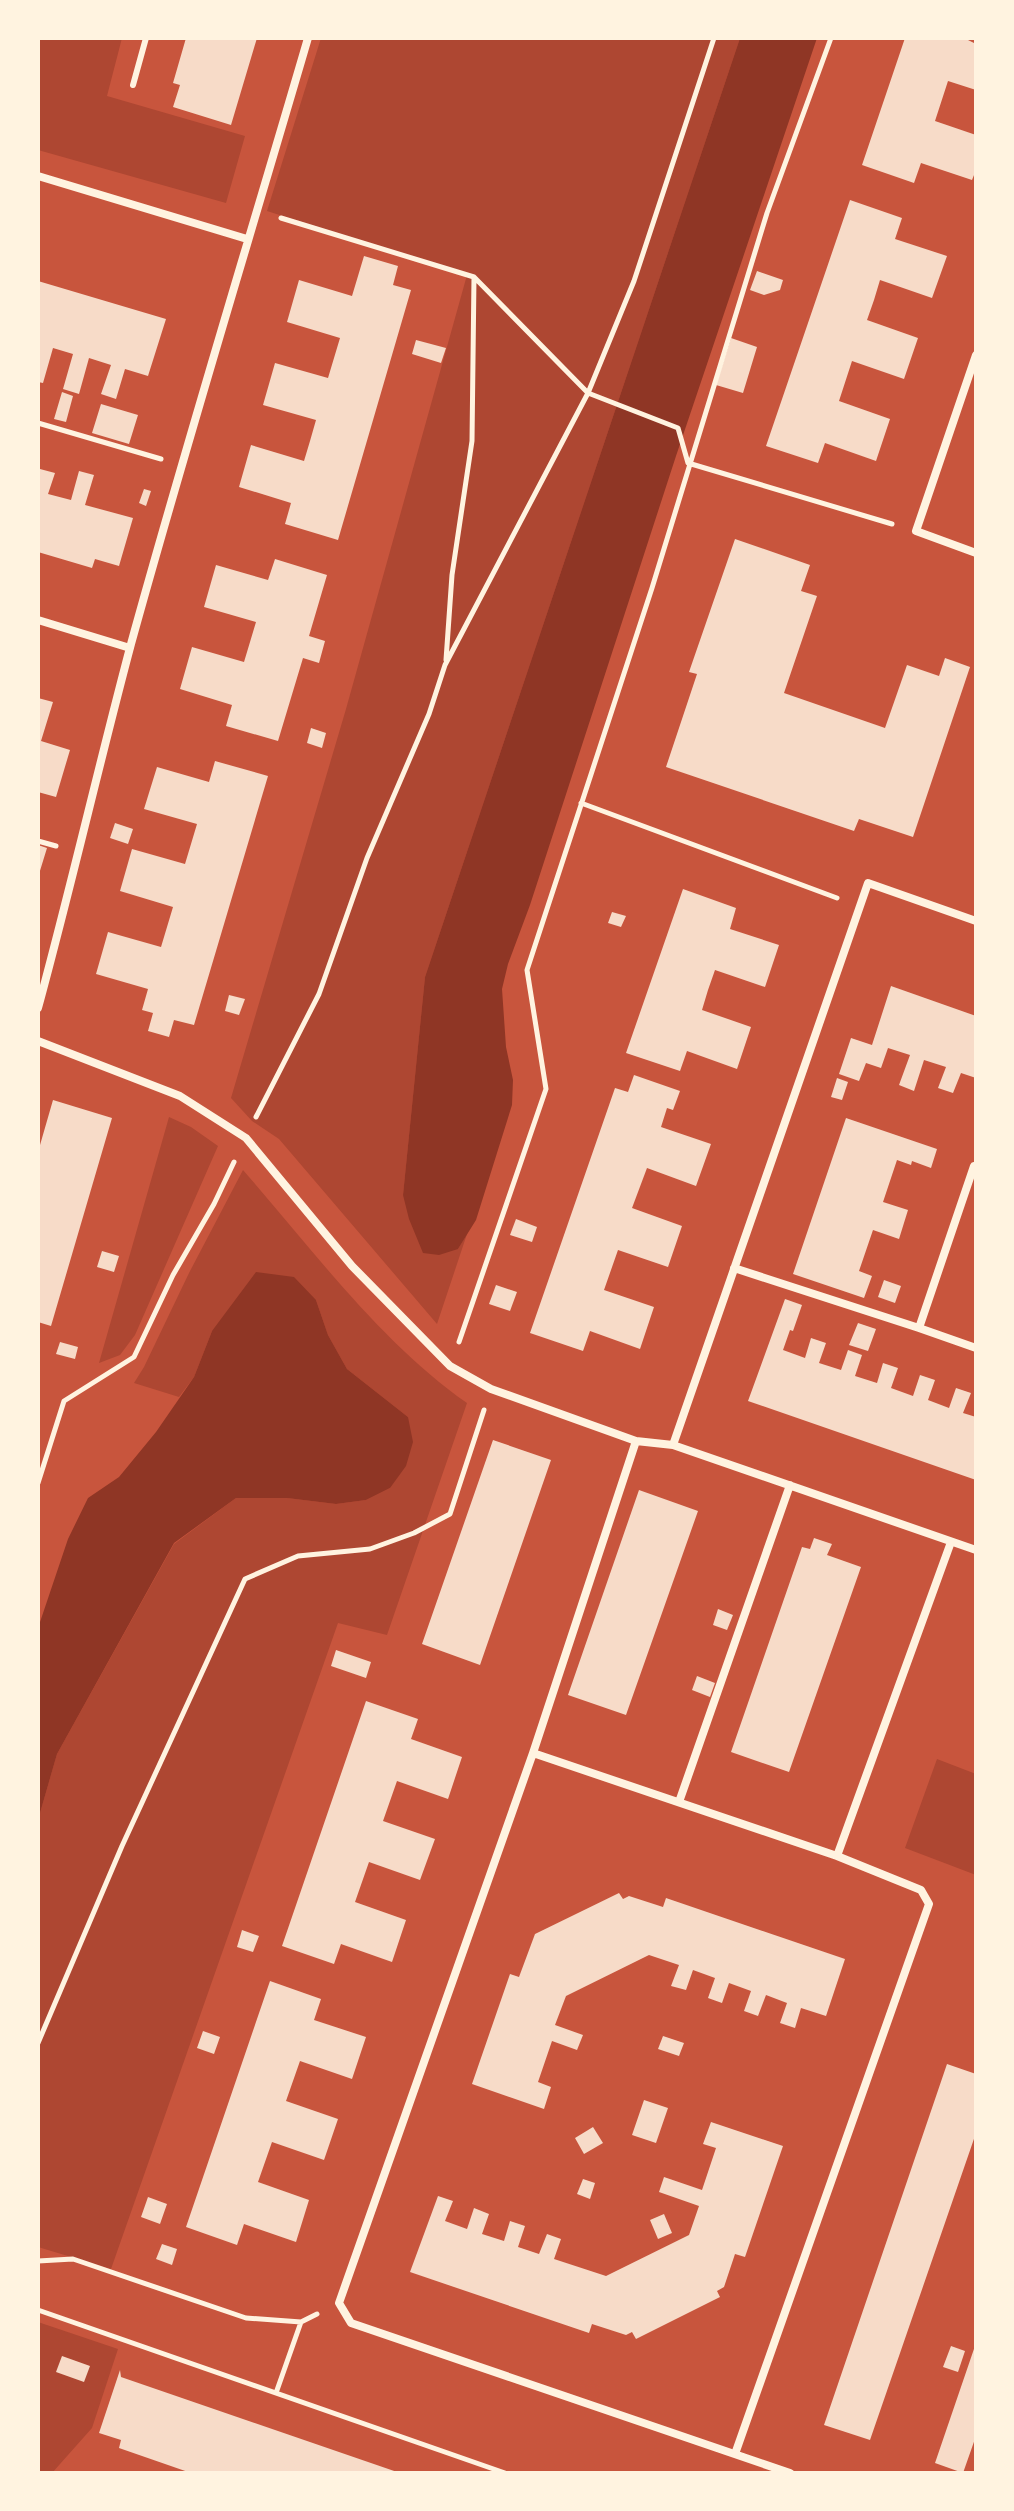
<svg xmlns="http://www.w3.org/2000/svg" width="1014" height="2511" font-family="'Space Grotesk',sans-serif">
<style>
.green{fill:#ae4732}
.water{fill:#8f3625}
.building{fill:#f7dbc8}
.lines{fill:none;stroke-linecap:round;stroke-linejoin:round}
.path{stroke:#fff3e0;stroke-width:5}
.service{stroke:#fff3e0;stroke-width:6}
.minor{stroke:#fff3e0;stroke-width:8}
</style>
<rect width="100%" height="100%" fill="#c8553d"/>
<path class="green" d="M38,38H122L107,96L245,136L226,203L38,150Z
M321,38H740L425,977L403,1195L458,1249L467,1234L437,1324L279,1139L252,1121L231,1098L346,709L467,275L267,211Z
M169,1117L191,1127L218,1146L135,1335L120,1355L99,1363Z
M243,1170C312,1249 381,1343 467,1403L387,1635L338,1623L111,2269L38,2247V1820L57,1754L174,1544L236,1498H287L336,1504L366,1500L390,1488L408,1417L347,1369L328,1335L316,1300L212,1331L194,1377L179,1397L134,1383L144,1367L189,1273Z
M937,1759L976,1774V1875L905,1848Z
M38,2322L118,2349L92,2428L52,2473H38Z"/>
<path class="water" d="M740,38H817L676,456L530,905L508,964L502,989L506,1047L513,1080L512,1105L476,1220L458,1249L439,1255L423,1253L409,1219L403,1195L425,977Z
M256,1272L294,1277L316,1300L328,1335L347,1369L408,1417L413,1442L406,1466L390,1488L366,1500L336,1504L287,1498H236L174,1543L57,1754L38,1820V1628L68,1539L88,1498L119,1477L156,1432L194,1377L212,1331Z"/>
<path class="building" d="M186,38H257L231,125L173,107L180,85L173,83Z
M905,38H964L976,44V90L948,81L935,121L976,135V170L972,180L921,163L914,183L862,165Z
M850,200L902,218L895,239L947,256L932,298L880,280L874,300L867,320L918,338L904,379L852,361L839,401L890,419L876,461L825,443L818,463L766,446Z
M364,256L398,266L393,285L411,290L338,540L285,524L291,503L239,487L251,445L304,461L310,441L316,420L263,405L275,363L328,378L340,338L287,322L299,280L352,296Z
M757,271L783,280L780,290L764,295L750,290Z
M38,281L166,319L148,376L125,369L116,399L101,394L111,365L89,358L79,394L63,389L73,354L53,348L43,383L38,382Z
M731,338L757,347L743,393L716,385Z
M416,340L446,348L441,363L412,354Z
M62,392L73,396L66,422L54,419Z
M101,404L138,415L129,444L92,433Z
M40,469L55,473L48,494L71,500L79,471L94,475L85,505L133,518L119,566L95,559L92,568L38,552Z
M144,489L151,491L146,506L139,503Z
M735,539L810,565L801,591L817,596L784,693L885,728L907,665L939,676L945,658L970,667L913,837L859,819L854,831L666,767L697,674L689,672Z
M275,559L327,575L309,636L325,641L319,663L303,658L278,741L226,726L232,705L180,689L192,647L244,662L256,622L204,607L216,565L268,580Z
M38,698L53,702L41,741L70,750L56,797L38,792Z
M311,728L326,733L322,748L307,743Z
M215,761L268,776L194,1025L174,1020L169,1037L148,1031L153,1013L142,1010L148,989L96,974L108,932L161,947L173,907L120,891L132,849L185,864L197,824L144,809L157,767L209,782Z
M115,823L133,829L128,844L110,838Z
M38,845L47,848L39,874H38Z
M683,889L736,908L730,929L779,945L765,987L715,970L708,990L702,1010L751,1027L737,1069L687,1051L680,1071L626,1053Z
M612,912L626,916L621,927L608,923Z
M891,986L976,1016V1078L961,1073L953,1093L938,1088L946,1067L924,1060L914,1091L899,1085L910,1055L888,1048L881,1068L866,1063L859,1081L839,1074L851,1038L872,1045Z
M229,995L245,999L239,1015L225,1011Z
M634,1075L680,1091L673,1110L667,1108L661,1127L711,1144L696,1186L647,1168L632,1208L682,1226L668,1267L618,1250L604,1290L654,1307L640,1349L590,1331L583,1351L530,1333L615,1088L628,1092Z
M837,1078L848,1082L842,1100L831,1097Z
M53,1100L112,1118L51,1326L38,1322V1152Z
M846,1118L937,1149L931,1168L912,1161L911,1165L897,1160L883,1202L908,1210L899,1239L873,1230L859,1271L872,1276L864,1298L793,1274Z
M516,1219L537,1227L532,1242L510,1235Z
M102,1251L119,1256L114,1272L97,1267Z
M884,1280L901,1286L895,1303L878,1297Z
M496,1285L517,1292L510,1311L489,1304Z
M785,1299L802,1305L793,1331L790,1330L783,1350L805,1358L811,1338L826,1343L819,1363L841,1370L848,1350L862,1355L855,1376L877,1383L883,1363L898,1368L891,1388L913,1396L920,1375L935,1380L928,1400L949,1408L956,1388L971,1393L963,1413L976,1417V1480L748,1401Z
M858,1323L876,1329L868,1351L849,1345Z
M60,1342L78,1347L75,1359L56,1354Z
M493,1440L551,1460L480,1665L422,1644Z
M639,1490L698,1511L626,1715L568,1695Z
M814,1538L832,1544L827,1555L861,1567L789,1772L731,1752L802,1547L810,1549Z
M718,1609L733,1615L727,1630L713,1625Z
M336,1650L371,1662L366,1678L331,1666Z
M697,1676L715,1683L710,1697L692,1690Z
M366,1701L418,1719L411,1739L462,1757L448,1799L397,1781L383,1821L435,1839L420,1880L369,1862L355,1902L406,1920L392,1962L341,1944L334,1964L282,1946Z
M619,1893L623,1899L629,1896L663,1907L666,1898L845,1959L826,2016L801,2008L795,2028L780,2023L787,2003L766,1995L758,2016L744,2011L751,1991L729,1983L722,2003L708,1998L715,1978L693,1970L686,1990L671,1986L679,1965L649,1955L566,1996L555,2025L583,2035L577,2050L552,2041L538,2082L551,2087L544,2109L472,2084L510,1974L519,1977L535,1934Z
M242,1930L259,1936L253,1952L237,1947Z
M270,1981L321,1999L314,2020L366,2037L352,2079L300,2061L286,2101L338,2119L324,2160L272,2142L258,2182L309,2200L296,2242L244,2224L237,2245L186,2227Z
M203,2031L220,2037L214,2054L197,2048Z
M663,2036L684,2043L679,2056L658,2049Z
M947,2064L976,2074V2133L870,2440L824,2425Z
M644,2100L668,2108L656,2143L632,2135Z
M711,2122L783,2146L745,2257L735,2254L724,2287L717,2291L720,2297L636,2339L632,2332L626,2335L592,2324L589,2333L410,2272L438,2196L453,2201L445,2221L467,2229L474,2208L489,2214L482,2234L504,2241L510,2221L525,2226L518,2247L539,2254L547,2234L561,2239L554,2259L606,2276L689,2235L699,2206L659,2192L664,2177L702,2190L716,2148L703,2144Z
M593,2127L603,2143L584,2154L575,2138Z
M583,2179L595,2183L590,2199L577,2194Z
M148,2197L167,2204L160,2224L141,2217Z
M664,2214L672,2233L658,2239L650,2220Z
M162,2244L177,2249L172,2265L156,2259Z
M976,2343V2436L963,2473L935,2463Z
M951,2346L965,2351L958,2372L943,2367Z
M62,2356L90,2366L84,2382L56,2372Z
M120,2370L121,2377L400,2473H191L119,2448L121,2440L99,2433Z"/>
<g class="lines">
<path class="path" d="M281,218L474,277L588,393L678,428L688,463L892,524
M38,423L161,459
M446,660L452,575L472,441L474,277
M581,803L837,898
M38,841L56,846
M256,1117L319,994L367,858L429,714L445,665L588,393L634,281L714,38
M459,1342L546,1089L527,970L652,588L767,213L831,38
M38,1483L64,1401L134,1357L173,1275L214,1204L234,1162
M38,2043L122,1846L245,1579L298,1556L370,1549L414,1533L450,1514L484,1410
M38,2261L73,2259L246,2318L301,2322L317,2314
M38,2310L505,2473
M276,2393L301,2322"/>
<path class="service" d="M133,85L146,38"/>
<path class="minor" d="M38,176L247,239
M976,355L916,531L976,553
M38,620L130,648
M38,1008C71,887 99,764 131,644C187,441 249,240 308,38
M38,1041L180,1096L246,1138L352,1266L450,1366L491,1389L636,1441L673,1445L976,1550
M734,1268L919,1328L974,1166
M919,1328L976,1348
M636,1441L533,1753L339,2303L351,2323L790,2473
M673,1445L868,883L976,921
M533,1753L837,1856L921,1890L929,1904L735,2454
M679,1802L790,1485
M837,1856L951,1542"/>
</g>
<rect width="1014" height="2511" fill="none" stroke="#fff3e0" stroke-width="80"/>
</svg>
